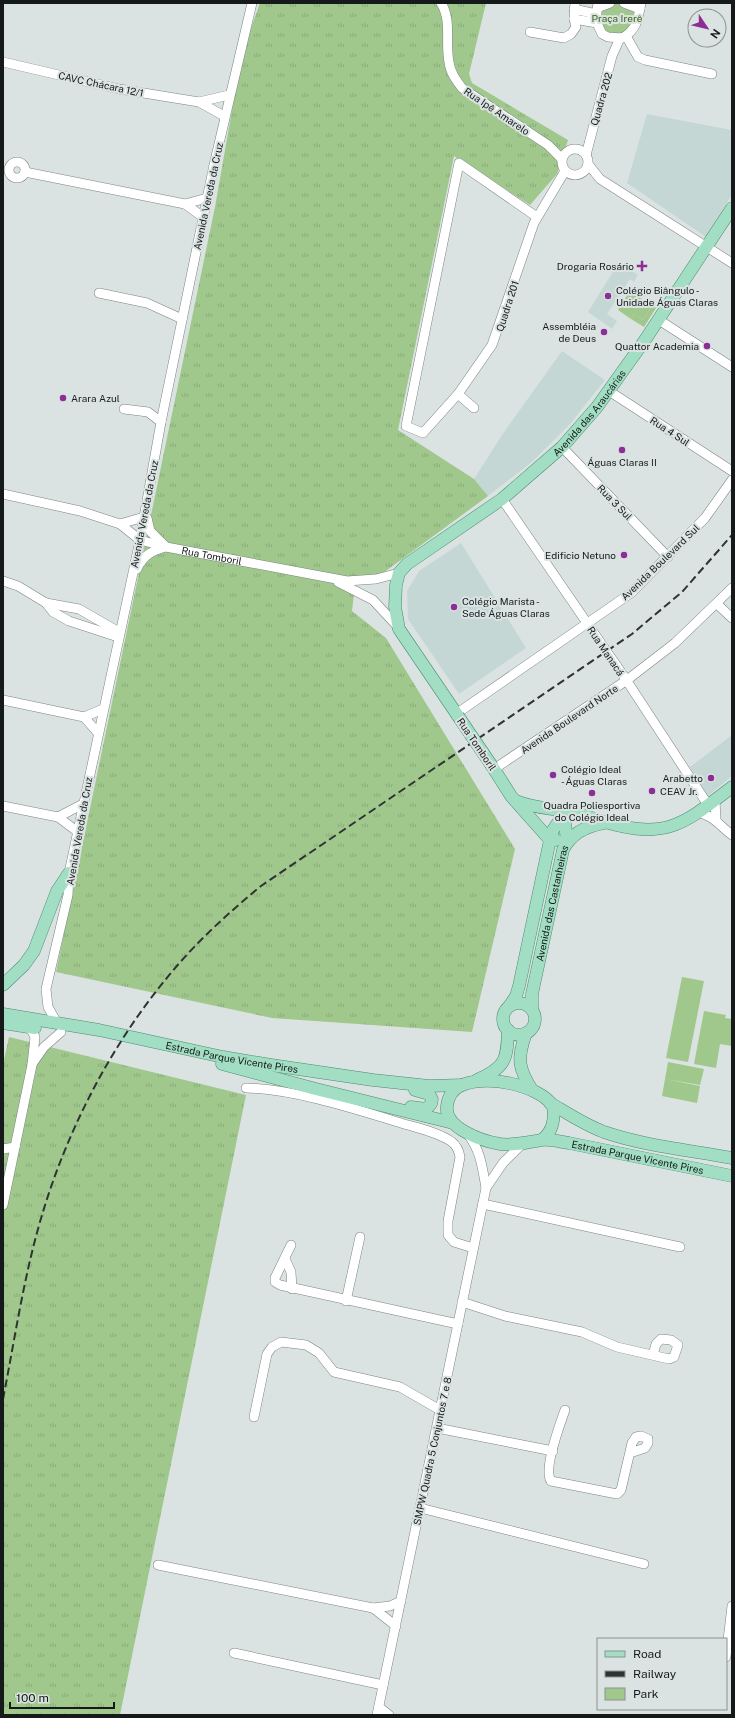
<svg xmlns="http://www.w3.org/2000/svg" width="735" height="1718" font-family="'Public Sans',sans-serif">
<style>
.built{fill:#c5d7d5}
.grass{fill:url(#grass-tufts)}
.green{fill:#a0c88c}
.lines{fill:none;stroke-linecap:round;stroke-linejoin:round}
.minor-casing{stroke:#7c8483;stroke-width:10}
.major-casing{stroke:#498b6e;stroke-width:13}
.minor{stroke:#fff;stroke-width:9}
.major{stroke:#a2dec3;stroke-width:12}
.rail{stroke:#303333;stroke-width:2;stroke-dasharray:8 4;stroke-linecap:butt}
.minor-bridge-casing{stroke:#7c8483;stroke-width:10;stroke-linecap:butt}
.major-bridge-casing{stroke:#498b6e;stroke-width:13;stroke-linecap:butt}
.minor-bridge{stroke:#fff;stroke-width:9}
.major-bridge{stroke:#a2dec3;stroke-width:12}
.poi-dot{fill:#8d2d96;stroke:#dae3e2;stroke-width:1.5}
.labels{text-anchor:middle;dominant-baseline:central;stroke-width:4;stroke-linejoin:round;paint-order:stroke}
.park-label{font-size:10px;fill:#366414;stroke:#dae3e2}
.street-label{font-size:10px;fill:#161919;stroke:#dae3e2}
.poi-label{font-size:10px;fill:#161919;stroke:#dae3e2;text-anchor:end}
</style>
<defs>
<pattern id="grass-tufts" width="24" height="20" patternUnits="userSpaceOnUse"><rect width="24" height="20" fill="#a0c88c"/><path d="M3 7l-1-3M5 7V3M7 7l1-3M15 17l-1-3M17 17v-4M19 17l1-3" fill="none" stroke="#89ab78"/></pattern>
</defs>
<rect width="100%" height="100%" fill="#dae3e2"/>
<path class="built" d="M647,114L732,130V195L706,237L627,183Z
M619,262L638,275L634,282L630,279L607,314L617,321L612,329L588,312Z
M562,351L605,380L570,424L532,462L488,496L474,479L502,435Z
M461,543L526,648L459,694L408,619L407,591L419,571Z
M732,735V776L708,796L690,767Z"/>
<path class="grass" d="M260,3H486L469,74L472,83L568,140L557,174L530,205L454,156L398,430L474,479L488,496L383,573L356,577L352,611L386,638L515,849L472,1032L272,1018L56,972L215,207L242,53Z
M652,306L656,308L644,327L631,319L634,314L643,320Z
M9,1037L246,1095L120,1715H3V1064Z"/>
<path class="green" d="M604,3H636L631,25L625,33L613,35L604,29L601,18Z
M630,291L652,306L643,320L634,314L631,319L618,310Z
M682,977L704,981L688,1062L666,1058Z
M704,1011L726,1015L725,1018L732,1019V1046L720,1044L716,1068L694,1064Z
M668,1062L704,1069L700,1085L665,1079Z
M665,1079L700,1086L697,1103L662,1096Z"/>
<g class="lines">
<defs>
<g id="minor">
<path d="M441,3C452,20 445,42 449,62C450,72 456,80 462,88L548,145L562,159"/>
<path d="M598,3L596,21L602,34L608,37L622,38C637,30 638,19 641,3"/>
<path d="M624,3L640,9"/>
<path d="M597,8L610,3"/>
<path d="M574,9L596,14"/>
<path d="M574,19L597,23"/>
<path d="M530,32L564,38L571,34L576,27L574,19L575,3"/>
<path d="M626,36L638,57L645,60L712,74"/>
<path d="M3,62L119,89L199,102L224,116"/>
<path d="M199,102L229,95"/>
<circle cx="575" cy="162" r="13"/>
<path d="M586,155L612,56L620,38"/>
<circle cx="17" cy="170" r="8"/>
<path d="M588,164L600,179L732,263"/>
<path d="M25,172L185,204L203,217"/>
<path d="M185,204L207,198"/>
<path d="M99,293L147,303L182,319"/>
<path d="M659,320L732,367"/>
<path d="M609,391L732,471"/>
<path d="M458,394L423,433L406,426L459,163L537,217"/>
<path d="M474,408L458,394L492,345L534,223L565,171"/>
<path d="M124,409L148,412L161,422"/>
<path d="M562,447L668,557"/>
<path id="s1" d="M3,494L80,511L120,524L140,540L166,547L347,581L376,579L399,573"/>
<path d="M502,499L598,639"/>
<path d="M147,518L150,531L165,546"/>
<path d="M120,524L144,517"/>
<path d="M137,569C143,555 152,551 165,547"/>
<path d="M3,581L18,586L46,603L53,612L69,621L118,637"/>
<path d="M338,582L373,600L399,628"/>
<path d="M46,603L79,609L119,632"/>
<path d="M717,604L732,618"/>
<path d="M623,675L708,805"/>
<path d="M3,700L84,717L103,709"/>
<path d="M456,714L631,593L705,518L732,480"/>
<path d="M84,717L98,733"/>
<path d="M494,769L627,680L675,643L732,588"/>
<path d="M715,800L716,820"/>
<path d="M3,806L58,817L78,832"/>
<path d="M697,812C713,815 720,826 732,835"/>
<path d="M58,817L83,804"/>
<path d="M57,1023L48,1007L46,989L68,895L69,873L140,540L161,422L214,165L252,3"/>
<path d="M32,1064L44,1047L61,1032"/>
<path d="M246,1088C294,1089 355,1109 401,1123C417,1128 438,1132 452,1142C457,1146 459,1151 460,1157L448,1221V1235L454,1242L473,1248"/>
<path d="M468,1134C481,1152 482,1166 486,1188"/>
<path d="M3,1149L15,1147"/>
<path d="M483,1204L680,1247"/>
<path d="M3,1205L32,1065L35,1037L32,1031L25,1026"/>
<path d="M291,1245L275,1278V1282L280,1285L458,1324"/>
<path d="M285,1259L291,1272L292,1289"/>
<path d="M346,1301L360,1237"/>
<path d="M462,1302L505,1316L582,1332L617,1347L669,1359L674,1357L678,1345L671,1340L661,1339L656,1344L653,1355"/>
<path d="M565,1410C560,1424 543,1470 551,1481L617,1494L621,1490L632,1443L636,1437L641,1436L648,1439V1443L645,1448L630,1453"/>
<path d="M254,1417L267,1354L272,1347L281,1342L306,1345L319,1353L334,1372L400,1387L440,1410"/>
<path d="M437,1428L553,1451"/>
<path d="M420,1508L644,1564"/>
<path d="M158,1565L373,1608L390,1606L401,1601"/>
<path d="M373,1608L396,1626"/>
<path d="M234,1653L383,1685"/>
<path d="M726,1657L732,1606"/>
<path d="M379,1707L389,1715"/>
<path d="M377,1715L486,1188L503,1163L522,1144"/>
</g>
<g id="major">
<path id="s2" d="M458,716L399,629L395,607L396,585L399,573L407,564L502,499L562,447L597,407L645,340L732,208"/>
<path d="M492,766L511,796L550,840H556"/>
<path d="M516,801C536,809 555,808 576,813C586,815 595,820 605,822C667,840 684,824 732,787"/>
<path d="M3,985L24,965L34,951L57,891L69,873"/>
<circle cx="519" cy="1019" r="16"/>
<path d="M510,1005L516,996L519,986L550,840L553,830L559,821L565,823L567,841"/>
<path id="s3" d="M532,1009V994L563,850C571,833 586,826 604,823"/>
<path id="s4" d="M3,1014L99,1030L223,1057L271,1065L373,1080L429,1086L462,1085"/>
<path d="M3,1023L35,1028"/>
<path d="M526,1033C517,1058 518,1068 532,1090"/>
<path d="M222,1064L316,1089L453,1123"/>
<path d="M477,1080C506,1067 507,1060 508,1030"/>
<path d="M550,1103C567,1113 585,1125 604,1132C645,1146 689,1150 732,1158"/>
<path d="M411,1107L426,1109L431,1104L432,1099L429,1094L415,1090"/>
<path id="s5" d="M542,1140C553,1131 555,1120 553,1106C538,1084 483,1074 460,1086C452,1090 448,1098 447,1106C444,1128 482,1141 500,1144C514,1146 528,1142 542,1140C550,1139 561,1142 569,1143L732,1176"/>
</g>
</defs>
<use href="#minor" class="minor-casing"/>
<use href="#major" class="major-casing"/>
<use href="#minor" class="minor"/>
<use href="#major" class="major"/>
<path class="rail" d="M3,1399C15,1338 24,1275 42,1215C67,1131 110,1047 166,979C194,944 227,914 261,886L632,634L682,592L732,535"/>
<defs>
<path id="minor-bridge" d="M598,639L621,672"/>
<path id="major-bridge" d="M458,716L492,766"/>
</defs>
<use href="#minor-bridge" class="minor-bridge-casing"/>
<use href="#major-bridge" class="major-bridge-casing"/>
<use href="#minor-bridge" class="minor-bridge"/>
<use href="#major-bridge" class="major-bridge"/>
</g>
<g class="poi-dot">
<path d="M640 260h4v4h4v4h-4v4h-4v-4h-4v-4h4z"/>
<circle cx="608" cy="296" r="4"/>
<circle cx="604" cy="332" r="4"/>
<circle cx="707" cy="346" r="4"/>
<circle cx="63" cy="398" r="4"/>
<circle cx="622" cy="450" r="4"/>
<circle cx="624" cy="555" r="4"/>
<circle cx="454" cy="607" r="4"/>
<circle cx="553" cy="775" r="4"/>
<circle cx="711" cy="778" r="4"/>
<circle cx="652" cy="791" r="4"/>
<circle cx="592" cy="793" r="4"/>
</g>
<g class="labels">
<g class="park-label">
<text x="617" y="18">Praça Irerê</text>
</g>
<g class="street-label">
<text transform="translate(101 84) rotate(12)">CAVC Chácara 12/1</text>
<text transform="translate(601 99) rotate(-74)">Quadra 202</text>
<text transform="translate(497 111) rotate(34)">Rua Ipê Amarelo</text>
<text transform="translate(208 196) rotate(-78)">Avenida Vereda da Cruz</text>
<text transform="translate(507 306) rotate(-72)">Quadra 201</text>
<text stroke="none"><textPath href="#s2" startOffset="412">Avenida das Araucárias</textPath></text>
<text transform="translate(670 431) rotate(33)">Rua 4 Sul</text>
<text transform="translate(615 502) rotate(46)">Rua 3 Sul</text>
<text transform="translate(144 514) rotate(-79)">Avenida Vereda da Cruz</text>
<text stroke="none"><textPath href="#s1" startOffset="220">Rua Tomboril</textPath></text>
<text transform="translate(660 562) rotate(-44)">Avenida Boulevard Sul</text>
<text transform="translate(606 651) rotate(56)">Rua Manacá</text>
<text transform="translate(569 719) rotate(-34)">Avenida Boulevard Norte</text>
<text transform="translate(477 744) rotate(56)">Rua Tomboril</text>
<text transform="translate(79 831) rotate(-80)">Avenida Vereda da Cruz</text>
<text stroke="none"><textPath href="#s3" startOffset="108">Avenida das Castanheiras</textPath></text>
<text stroke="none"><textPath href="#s4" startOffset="233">Estrada Parque Vicente Pires</textPath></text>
<text stroke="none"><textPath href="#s5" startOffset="373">Estrada Parque Vicente Pires</textPath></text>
<text transform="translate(432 1451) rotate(-78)">SMPW Quadra 5 Conjuntos 7 e 8</text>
</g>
<g class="poi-label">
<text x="634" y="266">Drogaria Rosário</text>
<text x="616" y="290" text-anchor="start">Colégio Biângulo -<tspan x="616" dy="12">Unidade Águas Claras</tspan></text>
<text x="596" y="326">Assembléia<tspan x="596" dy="12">de Deus</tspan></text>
<text x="699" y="346">Quattor Academia</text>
<text x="71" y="398" text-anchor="start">Arara Azul</text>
<text x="622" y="462" text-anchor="middle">Águas Claras II</text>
<text x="616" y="555">Edificio Netuno</text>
<text x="462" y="601" text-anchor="start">Colégio Marista -<tspan x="462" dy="12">Sede Águas Claras</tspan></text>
<text x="561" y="769" text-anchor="start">Colégio Ideal<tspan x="561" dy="12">- Águas Claras</tspan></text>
<text x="703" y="778">Arabetto</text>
<text x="660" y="791" text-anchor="start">CEAV Jr.</text>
<text x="592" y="805" text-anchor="middle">Quadra Poliesportiva<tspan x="592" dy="12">do Colégio Ideal</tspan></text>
</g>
</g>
<rect width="735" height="1718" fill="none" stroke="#161919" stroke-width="8"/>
<rect x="597" y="1638" width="130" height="72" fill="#dae3e2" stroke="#8c9292"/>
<rect x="605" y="1651" width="20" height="6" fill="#a2dec3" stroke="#8c9292"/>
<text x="633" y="1658" font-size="12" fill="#161919">Road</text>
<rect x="605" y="1671" width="20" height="6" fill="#303333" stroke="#8c9292"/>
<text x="633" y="1678" font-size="12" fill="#161919">Railway</text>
<rect x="605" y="1688" width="20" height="12" fill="#a0c88c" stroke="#8c9292"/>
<text x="633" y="1698" font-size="12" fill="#161919">Park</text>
<g transform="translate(707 28) rotate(125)"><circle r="19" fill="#dae3e2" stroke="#8c9292"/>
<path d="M0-3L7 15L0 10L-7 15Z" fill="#8d2d96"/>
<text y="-6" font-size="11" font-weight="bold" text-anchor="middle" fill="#161919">N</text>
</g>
<path d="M10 1702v6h104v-6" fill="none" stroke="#161919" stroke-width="2"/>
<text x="16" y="1702" font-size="12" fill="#161919" stroke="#dae3e2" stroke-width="3" paint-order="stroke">100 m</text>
</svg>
